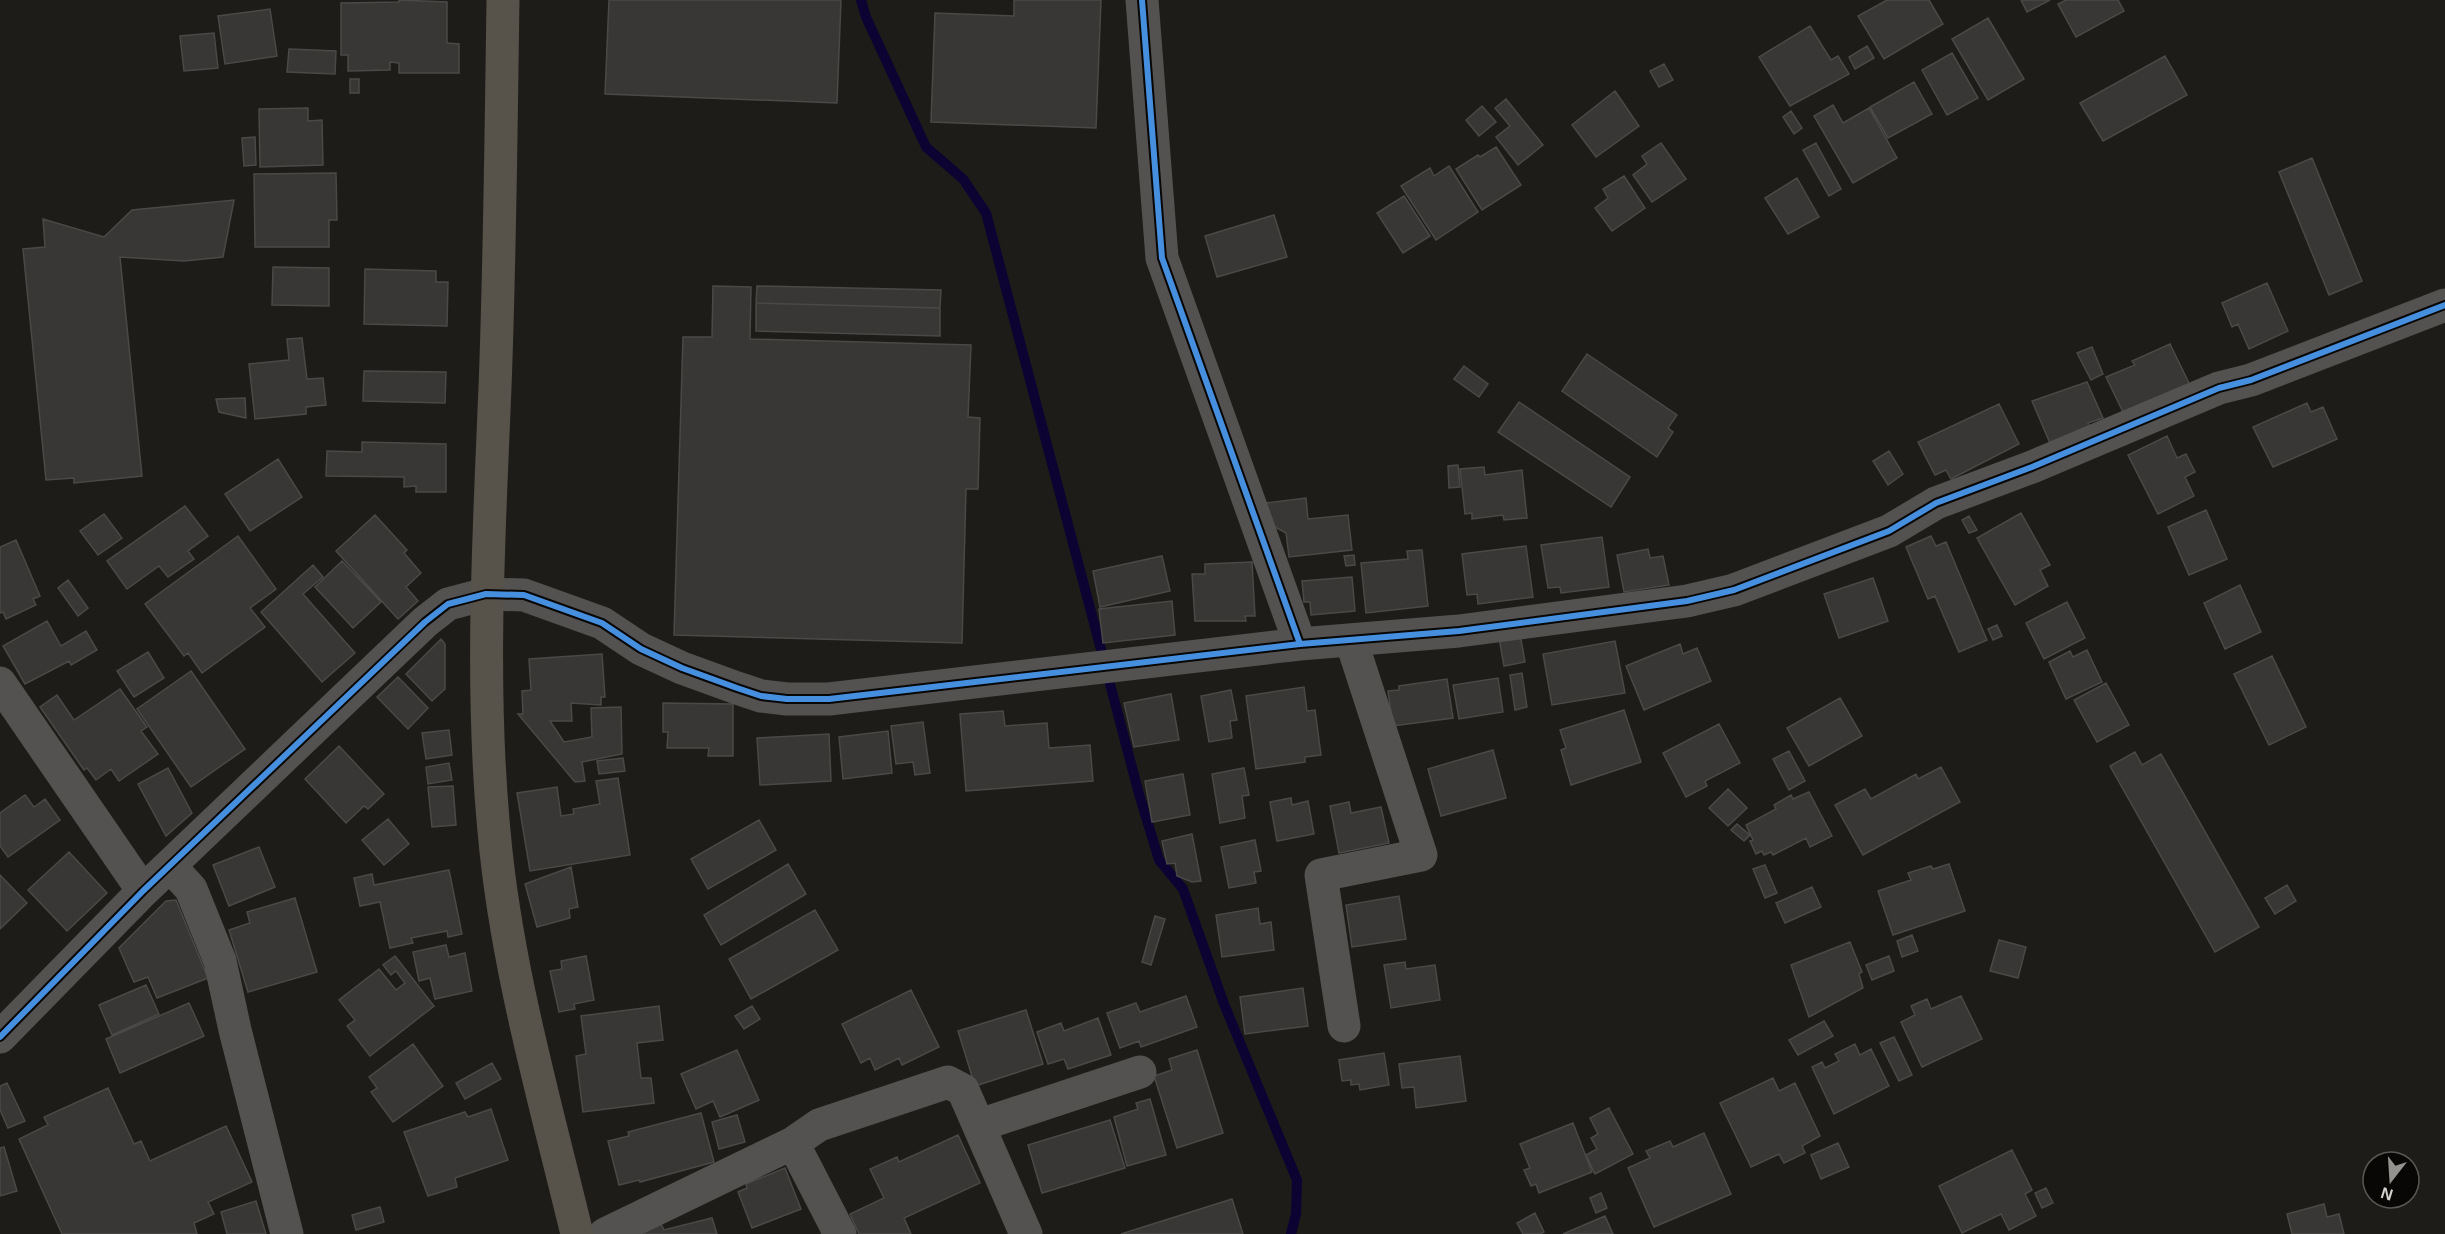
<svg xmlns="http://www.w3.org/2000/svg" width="2445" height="1234" font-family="Arial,sans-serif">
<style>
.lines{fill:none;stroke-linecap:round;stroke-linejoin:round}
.stream{stroke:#0d0332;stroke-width:10}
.building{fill:#393735;stroke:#4a4947;stroke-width:1.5}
.minor{stroke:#545250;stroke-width:33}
.major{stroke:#57524a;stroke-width:33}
.cycleway-casing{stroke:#080705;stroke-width:10}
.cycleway{stroke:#468fdf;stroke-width:6}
</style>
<rect width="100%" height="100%" fill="#1e1c19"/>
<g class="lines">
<path class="stream" d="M861,0L866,17L926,147L963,179L986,213L1139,794L1159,860L1183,889L1224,1004L1297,1180L1296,1214L1291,1234"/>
</g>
<path class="building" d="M399,0L447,2V43L459,44V73H399V63L390,62V70L348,71V55H341V3L399,2Z
M609,0H841L837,103L605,94Z
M1014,0H1101L1096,128L931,122L935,13L1014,16Z
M1887,0H1929L1943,24L1884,59L1858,16Z
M2021,0H2050L2027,12Z
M2066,0H2118L2124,11L2076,37L2058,4Z
M270,9L277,56L225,64L218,16Z
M1988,18L2024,79L1988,100L1952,39Z
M1810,26L1831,60L1838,56L1849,74L1790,106L1759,57Z
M214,33L218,68L184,71L180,36Z
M1867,46L1874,58L1855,69L1849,57Z
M289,49L336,51L335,74L287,72Z
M1952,53L1978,98L1947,115L1922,70Z
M2165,56L2187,95L2103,141L2080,103Z
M1664,64L1673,80L1659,87L1650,71Z
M350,79H359V93H350Z
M1914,82L1932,114L1888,138L1870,107Z
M1615,91L1639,126L1596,157L1572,125Z
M1506,99L1543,145L1518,165L1496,137L1510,126L1495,108Z
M1833,105L1843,123L1869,108L1897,158L1853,183L1814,116Z
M1482,106L1496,122L1479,136L1466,120Z
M308,108V121L322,120L323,165L260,167L259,109Z
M1791,111L1802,128L1794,134L1783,117Z
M255,137L256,165L244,166L242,138Z
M1661,143L1686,179L1652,202L1633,175L1647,164L1642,156Z
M1816,143L1841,189L1829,196L1803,150Z
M1496,147L1521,185L1482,210L1456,169L1478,155L1480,157Z
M2312,158L2362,281L2329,295L2279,172Z
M1449,166L1478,212L1436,240L1401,186L1430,168L1434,176Z
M336,173L337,220H329V247H255L254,174Z
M1624,176L1645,208L1612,231L1595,208L1608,198L1603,189Z
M1797,178L1819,217L1788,234L1765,198Z
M1404,196L1430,236L1403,253L1377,213Z
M234,200L223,257L184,261L120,257L142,476L74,483V478L46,480L23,249L45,247L43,219L104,237L132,210Z
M1274,215L1287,257L1217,277L1205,236Z
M273,267L329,268V306L272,305Z
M365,269L436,271V282H448L447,326L364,324Z
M2267,283L2288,331L2249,349L2238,324L2232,327L2222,303Z
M713,286L751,287L750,339L971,345L968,417L980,418L978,489H966L962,643L674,635L683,337H712Z
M757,286L941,290L940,308L756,303Z
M756,303L940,308V336L756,331Z
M302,338L307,379L323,378L326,405L306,407V414L255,419L249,364L289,360L287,339Z
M2170,344L2190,385L2123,412L2106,377L2135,365L2132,361Z
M2092,347L2103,374L2091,380L2077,353Z
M1587,354L1677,415L1668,428L1673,432L1657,457L1562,391Z
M1464,366L1488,384L1479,397L1454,379Z
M364,371L446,372L445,403L363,401Z
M2087,382L2103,418L2088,423L2090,428L2050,443L2032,401Z
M245,398L246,418L219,412L216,399Z
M1519,402L1630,477L1611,507L1498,432Z
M2307,403L2311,412L2323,407L2337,439L2273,467L2253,427Z
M1999,404L2019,444L1951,479L1946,470L1935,475L1918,442Z
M2167,436L2177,458L2186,454L2195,472L2185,477L2194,496L2158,514L2128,455Z
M362,442L446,444V492H416V486L404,487V477L326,476L327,451L362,452Z
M1889,451L1903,474L1888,485L1873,461Z
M278,459L302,497L250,531L225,494Z
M1458,465L1460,487L1449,488L1448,466Z
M1484,467L1485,475L1522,470L1527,518L1504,520L1503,515L1472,519V513L1465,514L1460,469Z
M1306,498L1308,519L1348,515L1352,550L1289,557L1286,533L1273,526L1265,503Z
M185,506L208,536L188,551L194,559L168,577L159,566L127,589L107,561Z
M2206,510L2227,559L2189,575L2168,527Z
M2021,513L2050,565L2040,570L2048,586L2015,605L1977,538Z
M104,514L122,538L98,555L80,531Z
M375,515L407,550L404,553L421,573L406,587L418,601L398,619L336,551Z
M1969,516L1977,530L1969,533L1962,520Z
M238,536L276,589L250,608L265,627L202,673L188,653L184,656L145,604Z
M1931,536L1936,546L1946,542L1987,640L1959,652L1935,596L1928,599L1906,547Z
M1602,537L1609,587L1561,593L1560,587L1548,588L1541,545Z
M16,540L40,596L33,599L36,605L6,619L3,612L0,613V547Z
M1526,546L1533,597L1478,604L1477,594L1467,595L1462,554Z
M1648,549L1650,558L1663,556L1669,585L1624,592L1617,555Z
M1422,550L1428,606L1366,613L1361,563L1408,559L1407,551Z
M1354,555L1355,565L1346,566L1344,556Z
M1162,556L1170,591L1100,607L1093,571Z
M342,561L381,602L353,628L315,587Z
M1252,562L1255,616H1245L1246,621H1195L1192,574H1205V564Z
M313,565L323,577L303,594L355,653L322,682L261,612Z
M1352,577L1355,611L1311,615L1310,602H1304L1302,581Z
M1873,578L1888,621L1839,638L1824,594Z
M68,580L88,608L78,616L58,588Z
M2240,585L2261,632L2225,649L2204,603Z
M1172,601L1175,635L1103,643L1099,609Z
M2067,602L2085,638L2044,659L2026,623Z
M47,621L61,646L86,631L97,650L71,665L69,661L25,684L3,646Z
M1997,625L2002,636L1993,640L1988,629Z
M1520,634L1525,662L1504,666L1499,638Z
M441,639L445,644V689L432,701L406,674Z
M1615,641L1625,693L1552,705L1543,654Z
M1680,644L1683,654L1697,648L1711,681L1644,710L1626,666Z
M2087,650L2102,682L2066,699L2049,662L2070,651L2073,657Z
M148,652L164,678L134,697L117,671Z
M602,654L605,697H601V705L571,703L572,721H550L564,742L592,737L591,708L621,707L622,754L582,762L585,781L575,782L518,714H523L522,691L531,690L529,659Z
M2272,656L2306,727L2269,745L2234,674Z
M191,671L245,749L191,787L137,709Z
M1522,673L1527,707L1515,710L1510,675Z
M398,677L428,708L408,729L377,697Z
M1498,678L1503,712L1459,719L1453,685Z
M1447,679L1453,718L1393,726L1388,691L1399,690V686Z
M2106,683L2129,725L2097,742L2074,700Z
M1304,687L1307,711L1315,710L1321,755L1305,757V762L1256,769L1246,696Z
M120,689L147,727L141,731L158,754L119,781L111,769L96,780L87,768L84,770L40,707L57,695L74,720Z
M1231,690L1237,720L1230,721L1232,738L1209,742L1201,696Z
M1171,694L1179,740L1134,747L1124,703Z
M1840,698L1862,736L1809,766L1787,728Z
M663,703L733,704V756H708L709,748H667L668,732H663Z
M1624,710L1641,762L1571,785L1561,750L1566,748L1560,730Z
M1003,711L1005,726L1047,723L1049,748L1090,745L1093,781L966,791L960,714Z
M923,722L930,773L915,775L913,762L896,764L891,726Z
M1719,724L1740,763L1705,781L1707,786L1686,797L1663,753Z
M449,730L452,755L426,759L422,733Z
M888,731L892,773L843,779L839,737Z
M829,734L831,781L760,785L757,738Z
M339,746L384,794L368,809L364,806L346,823L305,779Z
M1493,750L1506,798L1441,816L1428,769Z
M1789,751L1805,781L1789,790L1773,759Z
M2135,752L2142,765L2161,754L2259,927L2215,952L2110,766Z
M623,758L625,771L599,774L597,761Z
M449,763L452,780L428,784L426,767Z
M1941,767L1960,802L1863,855L1835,805L1865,789L1871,799L1916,774L1918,779Z
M168,768L192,813L166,836L138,784Z
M1244,768L1249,795L1242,796L1245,818L1220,823L1212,774Z
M1183,774L1190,815L1152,822L1145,781Z
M618,778L630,855L530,871L517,793L557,787L561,816L574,814L573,809L600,804L596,781Z
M453,786L456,825L432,827L428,787Z
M1728,789L1747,808L1728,826L1709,808Z
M1809,792L1832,836L1810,847L1806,838L1773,855L1771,852L1764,855L1762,851L1756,854L1750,841L1753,840L1746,825L1776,809L1774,805L1791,795L1793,799Z
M25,795L34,807L45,799L60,820L8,857L0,846V813Z
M1291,798L1292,805L1308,801L1314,834L1277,841L1270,802Z
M1349,802L1351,813L1381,807L1389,843L1339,853L1330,806Z
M388,819L409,844L384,865L362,840Z
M759,820L776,850L708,889L691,859Z
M1737,824L1750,835L1744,841L1731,830Z
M1192,834L1201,881L1192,882L1177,876L1175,863L1167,864L1162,841Z
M1255,840L1261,871L1254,872L1256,883L1229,888L1221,847Z
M259,847L275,887L229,906L213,865Z
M69,852L107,893L67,931L28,890Z
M788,864L806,894L721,945L704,915Z
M1949,864L1965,911L1893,935L1878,891L1911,880L1908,873L1931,866L1933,869Z
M1765,865L1777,893L1765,898L1753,869Z
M571,867L578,907L569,909L570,918L537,927L525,884Z
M449,870L462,934L448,937L447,931L411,938L413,943L390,948L380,902L360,906L354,878L372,874L374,885Z
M0,875L27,903L0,929Z
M2287,885L2296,901L2275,914L2265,898Z
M1812,887L1821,907L1785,923L1776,903Z
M1399,896L1406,939L1352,947L1346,905Z
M295,898L317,972L248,992L229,930L250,923L247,912Z
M176,900L208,978L157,998L148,977L134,982L119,948L166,901Z
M1258,908L1260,924L1271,922L1274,950L1222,957L1216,915Z
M815,910L838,950L751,999L729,959Z
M1155,916L1165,919L1151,965L1142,962Z
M1912,935L1918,951L1902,957L1897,941Z
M1999,940L2026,947L2018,978L1990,971Z
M1850,942L1862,972L1859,974L1863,988L1809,1017L1791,965Z
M446,945L449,957L465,953L472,991L435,999L430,978L419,981L413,952Z
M395,956L434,1006L370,1056L347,1026L355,1020L339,1000L379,969L396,990L405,983L396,971L391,975L383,965Z
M586,956L594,1000L574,1004L575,1009L559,1012L550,971L562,969L561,961Z
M1889,956L1894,971L1872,980L1866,965Z
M1405,962L1406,969L1435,965L1440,1000L1391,1008L1384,965Z
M146,985L159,1014L112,1035L99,1005Z
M1303,988L1308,1026L1245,1034L1240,997Z
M911,990L939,1047L902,1065L899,1058L875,1070L870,1058L861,1063L842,1024Z
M1186,996L1197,1027L1141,1047L1139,1041L1120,1048L1107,1013L1136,1003L1140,1012Z
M1961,996L1982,1039L1922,1067L1901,1022L1915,1015L1911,1006L1927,999L1931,1009Z
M189,1003L204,1036L120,1073L106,1039Z
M659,1006L663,1040L637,1043L641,1078H651L654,1103L583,1112L576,1056L586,1054L581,1016Z
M752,1006L760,1019L744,1029L735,1016Z
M1026,1010L1043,1064L975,1086L958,1031Z
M1098,1018L1111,1055L1068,1069L1064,1059L1048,1064L1037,1032L1061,1023L1064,1031Z
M1824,1021L1833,1036L1798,1055L1789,1040Z
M1894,1037L1912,1075L1899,1081L1880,1043Z
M413,1044L443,1086L393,1122L371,1092L377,1088L369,1077Z
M1855,1044L1860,1055L1871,1049L1889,1086L1834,1114L1812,1067L1822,1062L1825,1068L1839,1061L1835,1054Z
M737,1050L759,1100L720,1117L713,1101L696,1109L681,1074Z
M1197,1050L1223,1133L1177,1148L1154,1076L1172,1070L1169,1059Z
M1384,1053L1389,1085L1360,1090L1359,1084L1351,1085V1080L1342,1081L1339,1060Z
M1460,1056L1466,1101L1416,1108L1414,1087L1402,1088L1399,1064Z
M492,1063L501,1079L465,1099L456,1083Z
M1773,1078L1779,1091L1795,1083L1820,1136L1802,1146L1805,1153L1784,1163L1779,1154L1751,1167L1720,1103Z
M7,1083L25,1121L8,1128L0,1110V1086Z
M108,1088L134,1144L141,1141L150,1161L226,1126L252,1182L208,1202L214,1214L194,1223L197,1234H62L19,1139L48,1125L44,1117Z
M1150,1099L1166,1155L1127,1166L1114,1117L1138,1109L1136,1103Z
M1609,1108L1633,1154L1595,1174L1586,1155L1597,1149L1591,1138L1598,1134L1590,1118Z
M491,1109L508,1160L455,1178L457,1187L428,1196L404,1132L465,1112L468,1117Z
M701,1113L714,1162L640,1182L639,1180L619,1185L608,1141L629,1136L628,1132Z
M737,1115L745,1142L719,1149L712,1122Z
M1110,1120L1125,1168L1042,1193L1028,1145Z
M1573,1123L1592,1172L1539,1193L1536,1184L1531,1186L1524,1170L1530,1168L1520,1144Z
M1704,1133L1731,1194L1654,1227L1628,1168L1650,1158L1646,1151L1670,1141L1673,1147Z
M958,1135L980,1183L904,1218L911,1234H859L850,1214L884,1198L870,1169L897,1157L899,1162Z
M1838,1143L1849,1167L1821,1179L1811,1155Z
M4,1147L17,1191L0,1196V1148Z
M2012,1150L2032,1190L2025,1194L2036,1216L2009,1230L2001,1214L1962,1233L1939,1186Z
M785,1168L801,1209L752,1228L738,1192L747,1188L746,1184Z
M2046,1188L2053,1203L2042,1208L2035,1193Z
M1601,1193L1607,1208L1596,1213L1590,1198Z
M1232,1199L1243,1234H1121Z
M256,1201L266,1234H227L221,1212Z
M2324,1204L2327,1217L2339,1214L2344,1234H2292L2287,1214Z
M380,1207L384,1222L356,1230L352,1215Z
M1535,1213L1544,1232L1540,1234H1523L1517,1223Z
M1605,1216L1613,1234H1563Z
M712,1218L717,1234H645L644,1231L661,1224L664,1230Z"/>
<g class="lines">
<path class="minor" d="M1142,0L1162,258L1300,644
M0,683L143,891
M171,867L191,889L220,961L235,1030L287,1234
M1344,1026L1321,875L1421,855L1351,640
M0,1037L143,891L425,622L448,604L486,594L524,595L602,623L641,649L682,668L737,688L761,696L787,699H829L1300,644L1459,631L1687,601L1734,590L1889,531L1936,503L2032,467L2219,388L2251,380L2445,305
M980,1125L1140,1072
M793,1143L840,1234
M605,1234L793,1143L819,1125L948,1082L963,1090L1026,1234"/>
<path class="major" d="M503,0C501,129 500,258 495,387C489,535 480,683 494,831C506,967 545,1101 577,1234"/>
<defs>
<path id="cycleway" d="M1142,0L1162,258L1300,644
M0,1037L143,891L425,622L448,604L486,594L524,595L602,623L641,649L682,668L737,688L761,696L787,699H829L1300,644L1459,631L1687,601L1734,590L1889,531L1936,503L2032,467L2219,388L2251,380L2445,305"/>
</defs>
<use href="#cycleway" class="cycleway-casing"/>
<use href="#cycleway" class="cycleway"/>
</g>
<g transform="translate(2391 1180) rotate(197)"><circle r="28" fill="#080705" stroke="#5a5855" stroke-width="1.5"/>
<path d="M0-4.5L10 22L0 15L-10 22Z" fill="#94928f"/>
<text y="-9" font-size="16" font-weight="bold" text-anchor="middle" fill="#d4d2ce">N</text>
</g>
</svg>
